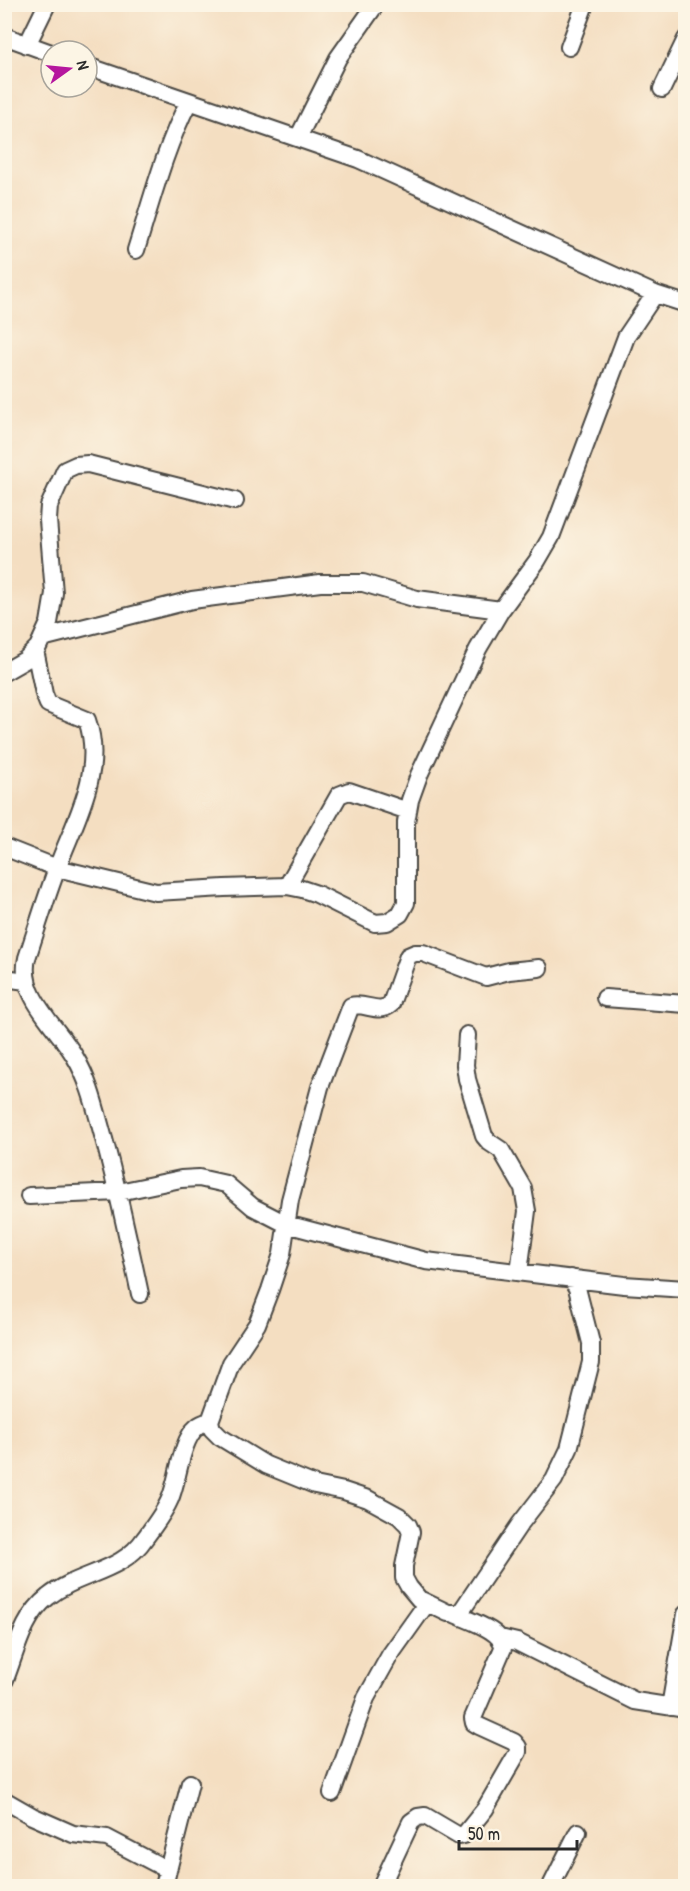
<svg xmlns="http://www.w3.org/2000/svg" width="690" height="1891" font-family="'Patrick Hand',sans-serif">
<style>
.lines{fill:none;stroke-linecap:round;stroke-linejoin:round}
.minor-casing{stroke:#494642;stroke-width:20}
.minor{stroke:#fff;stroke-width:16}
</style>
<rect width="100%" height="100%" fill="#fcf5e5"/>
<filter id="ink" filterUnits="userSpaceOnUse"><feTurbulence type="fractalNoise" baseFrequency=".0167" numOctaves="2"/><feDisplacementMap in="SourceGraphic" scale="12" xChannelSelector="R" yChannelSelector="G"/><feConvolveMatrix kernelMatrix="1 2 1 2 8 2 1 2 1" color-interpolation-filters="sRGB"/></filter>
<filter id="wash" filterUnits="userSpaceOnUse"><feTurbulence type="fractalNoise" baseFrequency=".008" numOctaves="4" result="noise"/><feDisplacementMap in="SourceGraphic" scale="24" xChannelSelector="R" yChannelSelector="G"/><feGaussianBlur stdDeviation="1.35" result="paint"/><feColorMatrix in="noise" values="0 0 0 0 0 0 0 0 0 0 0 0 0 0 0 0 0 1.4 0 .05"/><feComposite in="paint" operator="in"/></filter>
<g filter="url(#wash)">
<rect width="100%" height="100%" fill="#f4dec1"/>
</g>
<g filter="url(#ink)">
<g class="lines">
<defs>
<path id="minor" d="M4,36L51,53
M27,45L47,4
M569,47L585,4
M87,66L358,159L655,294L686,304
M662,89L686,39
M298,138L338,58L376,4
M136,250C152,199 165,148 189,101
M42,638L192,600L320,583H363L417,599L501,610
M35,650L44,694L48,704L87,720C105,771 75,820 58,866C46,897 37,928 27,958C18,996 58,1027 75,1057C90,1082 96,1111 104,1139C118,1190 129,1242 140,1294
M4,672L25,660L38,647L49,623L54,593L48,520L49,506L65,470L76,465L88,464L235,501
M4,847L57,868L156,892L224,888L287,886L302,889L317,894L375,923L387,922L400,914L406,903V822L410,800L419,775L478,649L501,610L537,561L551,537L626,337L655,294
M287,886L339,795L349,791L408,811
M539,968L509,971L486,977L423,953H415L408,956L391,1004C379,1015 365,1002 351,1006L320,1087L290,1200L282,1254L270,1290L257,1324L231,1363L210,1421L212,1429L220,1437L266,1465L315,1485L344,1491L368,1499L399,1516L408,1525L411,1532L404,1566V1578L409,1587L419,1599L448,1613H460L520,1524L554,1480L569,1449L591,1362V1343L577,1288L571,1278
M4,978L26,981
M605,998L686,1004
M467,1035L465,1065L467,1079L484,1136L489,1142L501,1150L523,1188L527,1211L519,1272
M29,1196L119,1192L181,1179L199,1178L226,1184L253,1207L286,1224L426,1261L624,1285L686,1289
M500,1638L517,1642L635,1701L686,1709
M4,1682C16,1653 22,1617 48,1597C79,1572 122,1573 145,1538C154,1526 164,1513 170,1499C178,1481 181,1440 197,1427C200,1424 206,1422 210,1421
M670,1707L686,1614
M332,1793L366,1698L390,1655L427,1603
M4,1800L32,1816L73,1834L107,1838L168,1870
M164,1886L190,1783
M381,1886L411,1822L418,1817L425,1816L459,1836L464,1835L485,1809L518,1752V1747L514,1742L479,1726L474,1723L473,1718L503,1648C503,1630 469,1621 455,1614
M551,1886L578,1832"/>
</defs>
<use href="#minor" class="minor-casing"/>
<use href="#minor" class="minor"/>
</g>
</g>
<rect width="690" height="1891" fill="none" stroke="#fcf5e5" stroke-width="24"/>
<g transform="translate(69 69) rotate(75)"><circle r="28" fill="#fcf5e5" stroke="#a8a49b" stroke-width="1.5"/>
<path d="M0-4.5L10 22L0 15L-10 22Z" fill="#b5179e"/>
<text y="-9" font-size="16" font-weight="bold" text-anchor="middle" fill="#2b2b2b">N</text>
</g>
<path d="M459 1840v9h118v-9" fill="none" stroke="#2b2b2b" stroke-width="3"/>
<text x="468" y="1840" font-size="18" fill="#2b2b2b" stroke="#fcf5e5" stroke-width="4.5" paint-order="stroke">50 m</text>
</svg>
